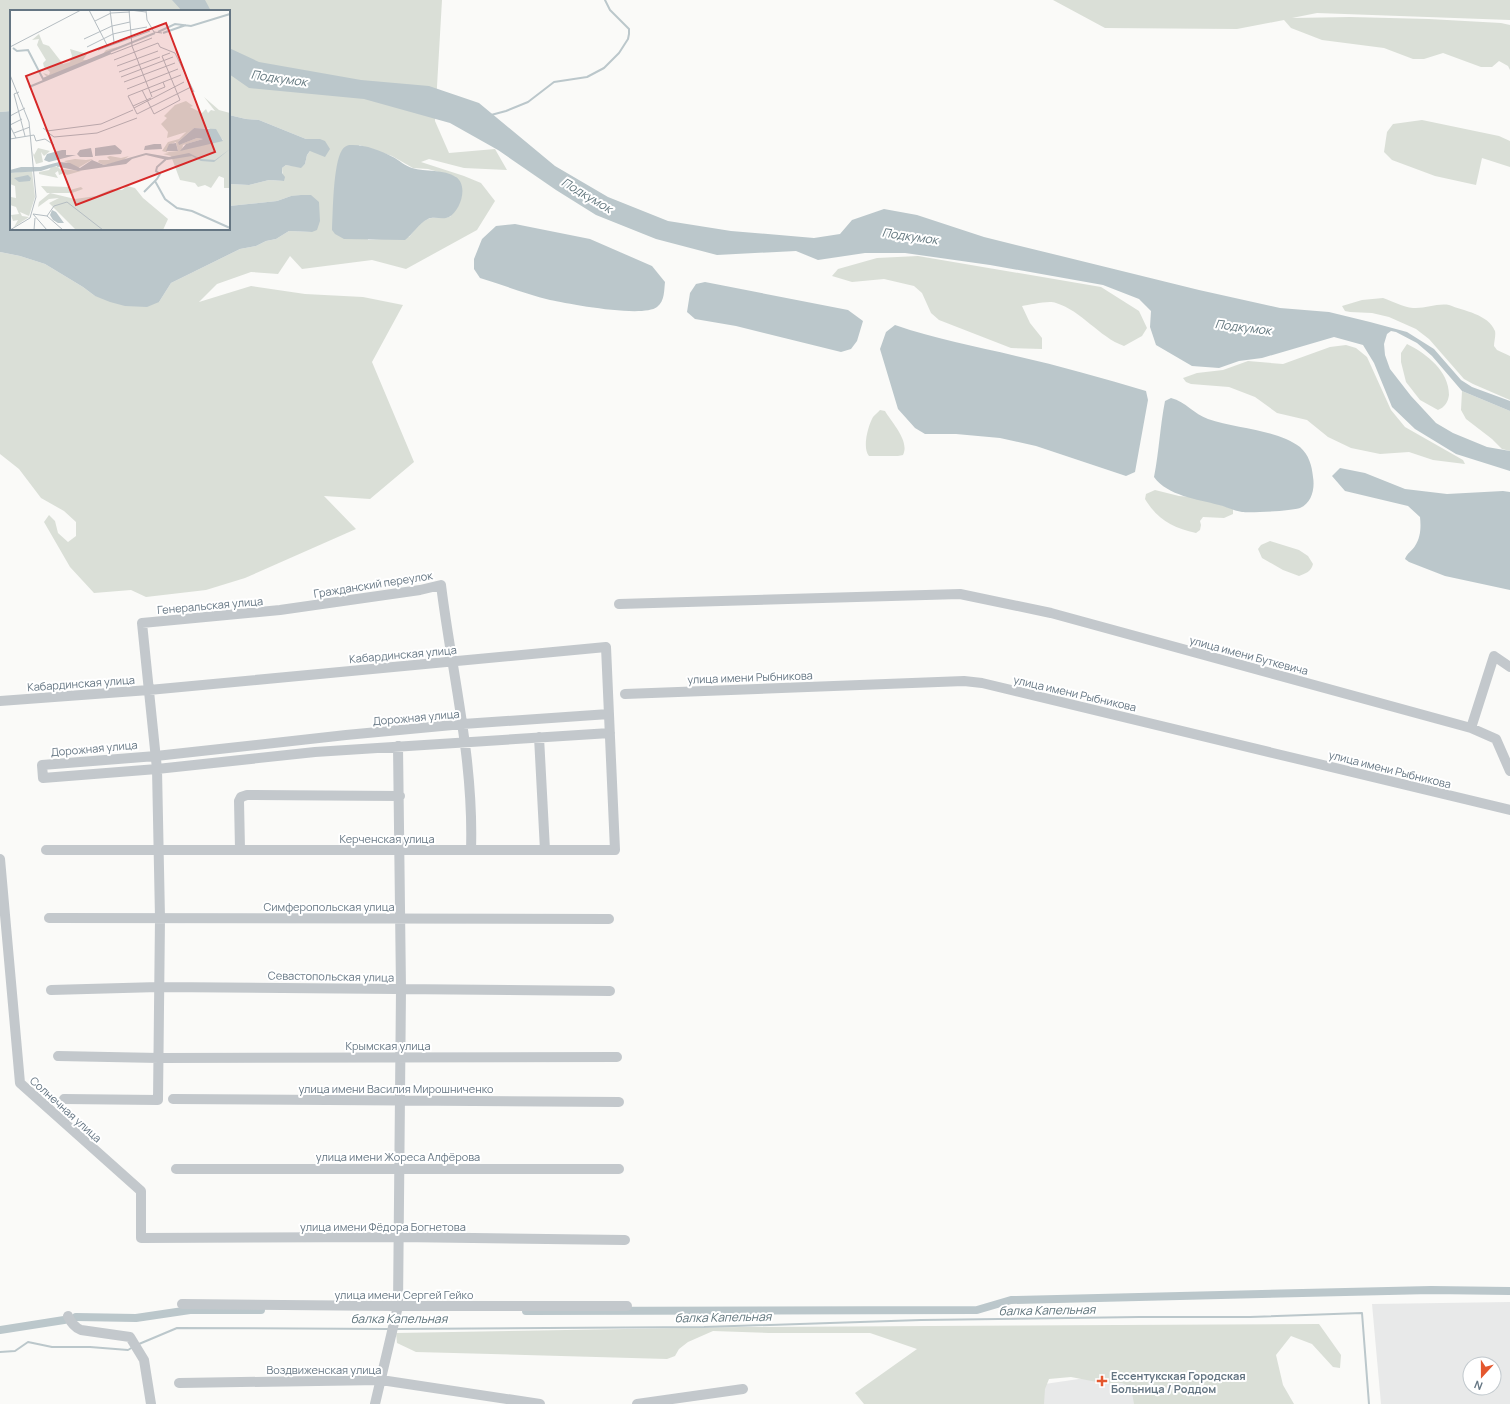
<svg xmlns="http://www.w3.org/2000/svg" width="1510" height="1404" font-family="Manrope,sans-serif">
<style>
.built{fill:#e8e9e9;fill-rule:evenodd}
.green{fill:#dadfd7;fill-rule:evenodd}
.water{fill:#bbc7cb}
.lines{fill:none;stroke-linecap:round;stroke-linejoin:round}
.stream{stroke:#bbc7cb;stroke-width:2}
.canal{stroke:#bbc7cb;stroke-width:8}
.minor{stroke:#c3c8cc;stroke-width:10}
.poi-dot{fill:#e4572e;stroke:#fff;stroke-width:1.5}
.labels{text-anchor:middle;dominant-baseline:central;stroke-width:4;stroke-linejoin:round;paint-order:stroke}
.street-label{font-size:11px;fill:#657683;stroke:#fff}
.poi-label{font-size:11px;font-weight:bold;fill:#657683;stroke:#fff;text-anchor:start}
.water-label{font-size:12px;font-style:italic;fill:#60757c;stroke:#fff}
.inset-river{fill:none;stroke:#bbc7cb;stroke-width:2}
.inset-road{fill:none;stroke:#b5bdc2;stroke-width:1}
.view{fill:#d62828;fill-opacity:0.15;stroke:#d62828;stroke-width:2}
.inset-edge{fill:none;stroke:#657683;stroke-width:2}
</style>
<rect width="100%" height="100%" fill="#fafaf8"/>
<path class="built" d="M1510,1302V1404H1381L1372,1304ZM1470,1364H1494V1388H1470Z
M1133,1371L1138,1404H1007L1005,1390Z"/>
<path class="green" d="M0,0H442L435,121L449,153L495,149L507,170L464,168L429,159L421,162L464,176L481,183L495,201L477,230L406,269L372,260L302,269L290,256L278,274L251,272L217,284L199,302L251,286L305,294L363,297L403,305L372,362L414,462L370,499L324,496L356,529L245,578L206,590L146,597L131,590L94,593L70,567L44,522L49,515L55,521L58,533L68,542L76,536V522L64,511L41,498L19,469L0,454V252L20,256L45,264L83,287L95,296L159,302L171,283L240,249L256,246L266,241L276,239L289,231L312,232L311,195L291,196L277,201L229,206V184L249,185L269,180L283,181L282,168L286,165L301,167L305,164L307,155L320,139H306L259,120L246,119L229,115V11H11V111L0,112ZM359,145L392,156L413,168L428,169L456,177L451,216C444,220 436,216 428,219C420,222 414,231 409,237L368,240Z
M1053,0H1510V20L1317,13L1292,18L1350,17L1429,19L1501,23L1510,25V70L1508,66L1499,61L1492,67H1481L1443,53L1424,59H1413L1384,48L1322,40L1291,28L1284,20L1237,29L1105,28Z
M1422,120L1499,136L1510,141V167L1482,158L1476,185L1435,176L1392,160L1384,152L1387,132L1393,124Z
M918,256L1101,287L1139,311L1147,328L1142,336L1124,346C1099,337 1082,311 1056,303C1049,300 1030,305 1022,306L1030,323L1042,338V349L1011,348L939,320L931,313L922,293L914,286L884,279L852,282L832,276L838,269L877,258Z
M1383,298C1392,301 1403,307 1413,308C1425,309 1437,303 1449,305C1464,311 1488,314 1495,331C1496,335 1494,342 1494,346L1497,350L1510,356V400L1473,384L1464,379L1429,339L1416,329L1389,317L1372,313L1350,312L1345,311L1342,306L1362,300Z
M1407,344C1427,354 1449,371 1449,395C1448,402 1445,407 1438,410L1420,400L1406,382L1401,362V353Z
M1346,345L1356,348L1367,357L1391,410L1405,427L1463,460L1465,464L1433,460L1409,452L1380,454L1351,448L1328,437L1307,420L1277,413L1255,397L1229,387L1191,384L1186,382L1183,378L1197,373L1223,370L1248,361L1283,364L1330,347Z
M1462,391L1510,411V451L1502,449L1492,439L1466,419L1461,410Z
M880,410L885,411C892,423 910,441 903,455L898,456H869C862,448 868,426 873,417C875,415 878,412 880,410Z
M1155,490L1179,496L1200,498L1233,509V514L1224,518L1203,517L1200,521L1201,525L1200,530L1196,533C1173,528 1157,519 1145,499L1146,494Z
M1270,541L1299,550L1308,556L1313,564C1311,572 1306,573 1299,576L1283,570L1262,558L1258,549L1261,545Z
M1319,1324L1341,1355L1340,1368L1333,1367L1312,1344L1291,1336L1276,1355L1283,1385L1294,1404H1134L1131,1387L1122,1383H1102L1071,1377L1049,1379L1045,1389L1044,1404H864L855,1393L917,1349L870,1333H769L713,1331L688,1342L679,1349L675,1356L667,1359L416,1352L397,1343L396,1333L741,1327Z"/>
<path class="water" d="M172,0H205L211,11H182Z
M229,48L259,62L361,80L429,86L479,103L555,166L608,197L668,221L731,231L814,238L840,234L852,220L884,209L917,215L984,237L1199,290L1280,308L1329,312L1370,322L1407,332L1434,349L1461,380L1472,387L1510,401V411L1462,391L1432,356L1417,343L1396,332L1391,331L1387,334L1384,344L1385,355L1390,369L1411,396L1436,423L1453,433L1487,447L1510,451V471L1456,454L1415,429L1392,407L1374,363L1363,345L1334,337L1262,358L1239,361L1219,368L1192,366L1156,345L1150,327L1151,311L1139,299L1103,285L990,265L905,253H865L818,260L796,251L717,255L656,239L596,215L556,190L498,150L450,123L364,99L249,88L229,74Z
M11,111V229H229V206L277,201L291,196L301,195H311L319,202L320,221L317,230L312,232L289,231L276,239L266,241L256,246L240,249L171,283L159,302L147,307L125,306L110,302L95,296L83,287L45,264L20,256L0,252V112Z
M229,115L246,119L259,120L306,139H320L325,141L330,149L325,157L310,151L307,155L305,164L301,168L286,165L282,168V173L285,177L284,181L269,180L249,185L229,184Z
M349,145C364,144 380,150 393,157C399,160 405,166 412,168C425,172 444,169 456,177C469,186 460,211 449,217C443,220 434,216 428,219C418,224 413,234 405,240L344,239L335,234L332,230C333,212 333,164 342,150C344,147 346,146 349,145Z
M515,224L590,239L652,266L665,282C664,290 665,301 657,307C643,318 569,304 550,300C526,294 503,285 480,278L474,269V259L482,239L496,226Z
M705,282L848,310L863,321L857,341L851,349L841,352L736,326L695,319L687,312L690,293L696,284Z
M895,325C935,339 975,346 1016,356C1060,366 1103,378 1146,391L1148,400L1135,472L1126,476L1036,446L1000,438L956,434H925L915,428L898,409L880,349L886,332Z
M1171,398C1186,402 1194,414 1208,419C1236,429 1276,429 1300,447C1309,455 1312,466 1313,477C1315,488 1312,503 1300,508C1292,511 1251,513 1242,512C1235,511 1227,507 1219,505C1197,499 1168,496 1154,477C1159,452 1160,426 1165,401Z
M1340,468L1365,473L1405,489L1447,494L1503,491L1510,492V590L1445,576L1409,562L1405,559C1407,553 1412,551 1415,546C1421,537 1421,526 1420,517L1408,506L1345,491L1332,476Z"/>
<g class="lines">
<path class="stream" d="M491,115L506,111L528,102L554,82L587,77L604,68L619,53L628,39L629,34V29L610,10L605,0
M395,1329L704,1327L921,1320L1139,1317H1250L1362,1313L1369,1404
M139,1344L177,1328L389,1329
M0,1352L15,1351L28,1342L52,1347H90L128,1350L133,1347"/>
<path class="canal" d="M526,1311L977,1310L1011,1300L1431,1290L1510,1291
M76,1317L136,1318L190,1310H261
M0,1330L64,1320"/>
<path class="minor" d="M619,604L960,594L1051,613L1471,728L1496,739L1510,771
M625,694L964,681L982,683L1510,810
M0,701L149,690L606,647L615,850H46
M609,714L463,724L346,735L156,756L42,765L43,778L157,769L315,752L610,733
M1471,728L1494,656L1510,667
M539,737L545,850
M240,849L239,801L241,797L247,795L400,796
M0,859L20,1083L141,1191V1238L399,1237L625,1240
M49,918L609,919
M51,990L159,987L610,991
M58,1056L159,1058L617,1057
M64,1099L158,1100L160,918L157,769L142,623L280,610L420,590L441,585C452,674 474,760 471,850
M173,1099L619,1102
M176,1169H619
M182,1304L398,1306H627
M68,1316C71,1323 74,1327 81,1330L130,1337L144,1360L151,1404
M179,1383L381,1380L540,1404
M375,1404L398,1306L401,989L398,746
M637,1404L743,1389"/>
</g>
<path class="poi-dot" d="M1100 1375h4v4h4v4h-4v4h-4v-4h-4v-4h4z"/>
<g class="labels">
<g class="street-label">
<text transform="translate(373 584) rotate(-9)">Гражданский переулок</text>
<text transform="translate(210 605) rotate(-5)">Генеральская улица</text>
<text transform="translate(403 654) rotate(-5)">Кабардинская улица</text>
<text transform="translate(1249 655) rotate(15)">улица имени Буткевича</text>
<text transform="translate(750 677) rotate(-2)">улица имени Рыбникова</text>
<text transform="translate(81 683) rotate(-4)">Кабардинская улица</text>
<text transform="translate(1075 693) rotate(13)">улица имени Рыбникова</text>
<text transform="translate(416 717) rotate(-5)">Дорожная улица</text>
<text transform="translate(94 748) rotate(-5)">Дорожная улица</text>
<text transform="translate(1390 769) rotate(14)">улица имени Рыбникова</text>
<text x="387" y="838">Керченская улица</text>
<text x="329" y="906">Симферопольская улица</text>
<text transform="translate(331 976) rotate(1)">Севастопольская улица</text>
<text x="388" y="1045">Крымская улица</text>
<text x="396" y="1088">улица имени Василия Мирошниченко</text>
<text transform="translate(66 1109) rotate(42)">Солнечная улица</text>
<text x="398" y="1156">улица имени Жореса Алфёрова</text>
<text x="383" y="1226">улица имени Фёдора Богнетова</text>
<text x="404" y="1294">улица имени Сергей Гейко</text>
<text x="324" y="1369">Воздвиженская улица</text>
</g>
<g class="poi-label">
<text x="1111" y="1375">Ессентукская Городская<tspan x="1111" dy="13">Больница / Роддом</tspan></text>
</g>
<g class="water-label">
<text transform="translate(279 78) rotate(8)">Подкумок</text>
<text transform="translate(587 195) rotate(31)">Подкумок</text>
<text transform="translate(910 236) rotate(8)">Подкумок</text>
<text transform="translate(1243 327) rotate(7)">Подкумок</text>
<text transform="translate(1047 1310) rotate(-1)">балка Капельная</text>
<text transform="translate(723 1317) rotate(-1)">балка Капельная</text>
<text x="399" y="1318">балка Капельная</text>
</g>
</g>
<g transform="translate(10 10)">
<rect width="220" height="220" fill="#fafaf8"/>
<path d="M29,24L33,34L39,36L53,54L60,52L62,46L60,39L77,44L73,50H78L92,45L96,40L122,33L37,67L33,63L39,65L40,62L34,57L33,53L36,50L27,35L29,29L22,30ZM194,87L209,100L220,103V178H214V168L209,166L201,178L195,175L188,177L185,173L170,170L161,146L153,144L159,143L152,141L158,132L169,129L176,122L157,128L158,122L151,114L157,108L154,106L165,95L176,91L183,96L180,97L192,103L196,99L198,103L201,100L205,101ZM184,118H199L213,130L172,140L173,135L193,129L187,128L171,134L168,132ZM166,132L168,141L157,142L159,135ZM28,138L40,141L34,146L31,142L33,152L26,154L22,141L24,145ZM100,146L111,148L119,146L112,151L94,155L88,152L89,150H100L97,147ZM65,149L76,150L83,149L68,158L54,151ZM47,154L57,158L48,157L50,159L71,161L57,165L54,163L49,165L48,161L45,163L48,168L29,164V162L39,160L43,155L47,157ZM22,161L25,187L19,206L10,202L12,206L19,207L4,217L8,210L3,211L1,205L9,204L6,197L0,195V184L1,187L6,188L5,176L0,174V163ZM31,176L59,177L60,180L71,177L73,179L62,183H37ZM117,176L125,178L133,188L158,209L153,220H66L39,193L49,188L39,189L28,197L29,192L40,183L65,189L86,186L102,179L112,180Z" fill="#dadfd7" fill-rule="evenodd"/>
<path d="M184,118L206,119L213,131L170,141L176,134L193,129L187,128L169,135L168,132ZM166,133L168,141H156L159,134ZM144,134H151L152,139L134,140L135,136ZM105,135L112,141L111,144L85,146V138ZM81,138L83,147H70L67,144L70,140ZM220,139L204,152L191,151L182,146L157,150L136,145L122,149L116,154L68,161L46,156L31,161L0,163V160L11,157H30L49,152L60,153L70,158L82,150L94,155L136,143L159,147L179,143L191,149L205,150ZM52,140H56V145H66L39,152L34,150L37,144ZM18,165L21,168L20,171L9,172L4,168ZM42,200L46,202L54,213H48L43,210L40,205Z" fill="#bbc7cb"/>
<path class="inset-river" d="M148,22L165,14L181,16L220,4M153,23L176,15M3,38L7,41L18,40L33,69L145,23M19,77L101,43M145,171L155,189L167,198L182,201L220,218M134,182L147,169L150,164L146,161L147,157L156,149"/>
<path class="inset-road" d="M79,0L97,35M100,0L104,32M119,0L122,36L142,87M120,0L136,2M136,0L137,10L144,22L152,23M85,11L101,3L120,2M120,20L137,17M74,29L102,16L120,12M0,37L71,0M77,37L103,24L120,20M88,40L140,21M101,44L142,28M104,50L148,33L150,37L165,43L184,82M107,56L148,41M109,62L150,47M0,65L19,112L26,187L20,208L0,220M171,65L118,86L127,104L181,77M111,67L163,47M114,72L165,53M117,79L168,59M132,80L144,104L170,90L152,46L160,43M9,82L4,84L15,126M140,83L155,77L153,72M123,96L141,88M124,98L174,72M0,106L15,98M0,115L12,109M0,116L6,128M33,118L37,121L91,114L123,100M36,121L44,127L87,123L127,108M4,123L20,117M0,129L24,125L26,131L35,129L44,135M23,204L37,206L53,220M23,204L37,220M37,206L44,196L57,192L93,220M24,220L25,208"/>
<path class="view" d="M156,13L205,142L66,195L16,66Z"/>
<rect width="220" height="220" class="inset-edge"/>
</g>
<g transform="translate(1482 1376) rotate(201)"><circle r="19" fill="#ffffff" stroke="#c1c8cd"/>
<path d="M0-3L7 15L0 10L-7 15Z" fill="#e4572e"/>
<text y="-6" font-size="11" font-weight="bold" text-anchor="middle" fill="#657683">N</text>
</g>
</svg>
